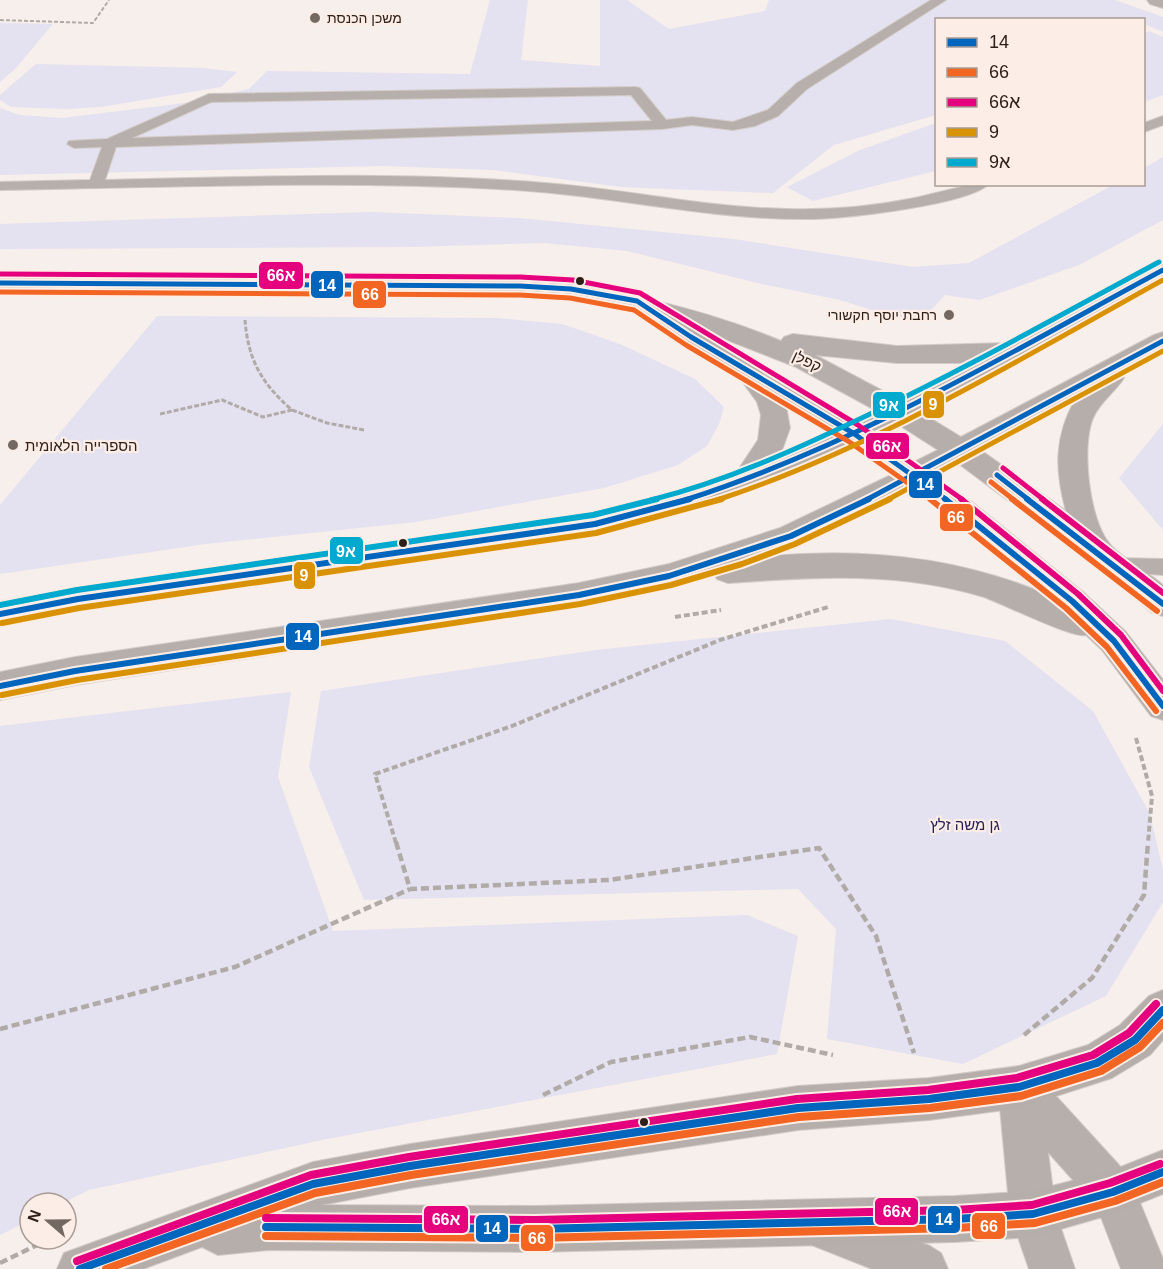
<svg xmlns="http://www.w3.org/2000/svg" width="1163" height="1269" font-family="Arial,'Noto Sans Hebrew',sans-serif">
<style>
.green{fill:#e4e1f0}
.lines{fill:none;stroke-linecap:round;stroke-linejoin:round}
.lane-casing{stroke:#d2cbc6;stroke-width:2}
.street-casing{stroke:#d2cbc6;stroke-width:2}
.secondary-casing{stroke:#d2cbc6;stroke-width:2}
.path-far3{stroke:#b1aba8;stroke-width:2;stroke-dasharray:4 2;stroke-linecap:butt}
.path-far2{stroke:#b1aba8;stroke-width:3;stroke-dasharray:5 2;stroke-linecap:butt}
.path-far1{stroke:#b1aba8;stroke-width:4;stroke-dasharray:6 3;stroke-linecap:butt}
.path{stroke:#b1aba8;stroke-width:4.5;stroke-dasharray:8 4;stroke-linecap:butt}
.lane{fill:#b6afac;fill-rule:evenodd}
.street{fill:#b6afac;fill-rule:evenodd}
.secondary{fill:#b6aeab;fill-rule:evenodd}
.bus-1-far2-casing{stroke:#fceee6;stroke-width:9}
.bus-1-far1-casing{stroke:#fceee6;stroke-width:10}
.bus-1-casing{stroke:#fceee6;stroke-width:12}
.bus-2-far2-casing{stroke:#fceee6;stroke-width:9}
.bus-2-far1-casing{stroke:#fceee6;stroke-width:10}
.bus-2-casing{stroke:#fceee6;stroke-width:12}
.bus-3-far2-casing{stroke:#fceee6;stroke-width:9}
.bus-3-far1-casing{stroke:#fceee6;stroke-width:10}
.bus-3-casing{stroke:#fceee6;stroke-width:12}
.bus-4-far1-casing{stroke:#fceee6;stroke-width:9}
.bus-4-casing{stroke:#fceee6;stroke-width:10}
.bus-5-far1-casing{stroke:#fceee6;stroke-width:9}
.bus-5-casing{stroke:#fceee6;stroke-width:10}
.bus-1-far2{stroke:#0065bd;stroke-width:5}
.bus-1-far1{stroke:#0065bd;stroke-width:6}
.bus-1{stroke:#0065bd;stroke-width:8}
.bus-2-far2{stroke:#f26522;stroke-width:5}
.bus-2-far1{stroke:#f26522;stroke-width:6}
.bus-2{stroke:#f26522;stroke-width:8}
.bus-3-far2{stroke:#e5007d;stroke-width:5}
.bus-3-far1{stroke:#e5007d;stroke-width:6}
.bus-3{stroke:#e5007d;stroke-width:8}
.bus-4-far1{stroke:#d99204;stroke-width:5}
.bus-4{stroke:#d99204;stroke-width:6}
.bus-5-far1{stroke:#00a9ce;stroke-width:5}
.bus-5{stroke:#00a9ce;stroke-width:6}
.poi-dot{fill:#746862;stroke:#fceee6;stroke-width:2}
.bus-dot{fill:#2d2019;stroke:#fceee6;stroke-width:2}
.labels{text-anchor:middle;dominant-baseline:central;stroke-width:4.5;stroke-linejoin:round;paint-order:stroke}
.far-poi-label{font-size:14px;fill:#2d2019;stroke:#fceee6;text-anchor:start}
.street-label{font-size:15px;fill:#2d2019;stroke:#fceee6}
.poi-label{font-size:15px;fill:#2d2019;stroke:#fceee6;text-anchor:start}
.park-label{font-size:15px;fill:#262057;stroke:#fceee6}
.line-badge{stroke:#fceee6;stroke-width:2}
.badge-label{font-size:16px;text-anchor:middle;font-weight:bold;fill:#fff}
</style>
<rect width="100%" height="100%" fill="#f7efeb"/>
<path class="green" d="M490,0H528L521,60L600,66V0H627L669,29L765,11L769,0H1115L1163,17V32L1144,24V20H936V115L834,145L773,193L621,187L493,170L383,166L0,175V108L20,115L62,118L193,102L249,89L267,71L470,74Z
M0,23L53,24L15,69L0,82Z
M1149,31L1163,37V95L1144,102V34Z
M36,64L203,68L237,72L221,87L101,107L67,109L11,107L0,100V95Z
M936,123V171L813,201L787,187L860,150Z
M1163,157V220L1079,265L997,294L979,300L945,295L926,315L907,318L887,315L840,300L762,284L627,251L544,243L410,247L0,249V224L370,212L519,218L734,239L913,267L969,263L1113,185L1144,184V168Z
M157,316L497,318L562,324L620,344L695,379L724,407L719,424L707,446L678,465L604,488L416,522L206,544L0,574V505Z
M1163,424V530L1119,478Z
M891,619L1005,641L1093,711L1150,814L1163,870V902L1106,996L963,1064L827,1039L836,929L798,889L364,900L309,767L321,691L596,650Z
M291,692L278,777L333,931L747,915L798,936L777,1054L327,1139L89,1190L63,1203H30V1220L0,1235V726Z"/>
<g class="lines">
<defs>
<path id="lane" d="M931,0H946L807,89L778,116L755,126L733,130L692,125L662,129L116,147L105,180C251,177 399,171 545,183C626,189 706,208 788,209C829,210 869,207 909,199C937,194 961,184 989,184C967,205 847,218 814,219C714,221 615,196 515,190C344,180 171,187 0,190V182L90,180L102,147L74,148L67,144L69,141L107,139L209,94L635,87L640,88L666,120L692,117L733,122L768,110L797,83ZM631,95L652,121L132,138L211,102Z
M1163,116V125L1144,132V123Z
M1116,558L1163,559V575L1109,571L1106,566L1109,561Z"/>
<path id="street" d="M1147,0H1163V8L1150,4Z
M1019,1066L1034,1072L1129,1176L1163,1259V1269H1121L1097,1207L1048,1152L1056,1214L1075,1269H1029L1010,1214L998,1087L1004,1072Z
M825,1205L930,1246L941,1253L948,1269H872L809,1244L802,1228L809,1212Z"/>
<path id="secondary" d="M1163,262V280L920,412L961,437L1154,335L1163,332V352L1122,375L1124,378C1115,392 1100,402 1093,418C1081,446 1089,519 1109,543C1119,556 1149,573 1163,585V616L1152,613L1100,569L959,464L935,477L972,502L1083,592L1126,632L1163,680V720L1151,716L1102,650L1086,635C1074,639 1003,604 984,597C897,571 817,577 728,583L717,579L714,574L669,588L579,607L75,685L0,700V672L75,657L579,583L669,564L780,528L891,475L850,445L756,488L673,515L595,535L78,611L0,627V601L78,587L595,513L670,494L736,473L758,440L761,415L757,402L739,377L662,330L658,324L664,318L596,303L520,294L0,291V275L520,278C611,288 697,306 781,341L784,337L793,334L897,346L1007,343L1154,265ZM699,329L796,367L875,410L853,420ZM815,355L897,363H971L898,399ZM1075,400C1054,437 1055,471 1066,511L982,451ZM786,406L829,432L781,453L790,428ZM896,423L938,450L914,462L874,434ZM912,490L950,518L1038,591C952,556 862,548 770,556L802,544Z
M1163,990V1040L1150,1055L1112,1078L1019,1108L929,1120L798,1130L410,1188L322,1205L535,1206L955,1196L1033,1191L1113,1170L1163,1150V1194L1113,1214L1033,1237L955,1242L535,1252L268,1250L218,1255L202,1247L143,1269H57L64,1253L313,1162L410,1144L798,1086L929,1078L1019,1066L1088,1045L1120,1025L1149,996Z"/>
</defs>
<use href="#lane" class="lane-casing"/>
<use href="#street" class="street-casing"/>
<use href="#secondary" class="secondary-casing"/>
<path class="path-far3" d="M0,20L93,23L109,0"/>
<path class="path-far2" d="M292,410L327,423L364,430
M160,414L222,400L263,417L292,410C262,384 248,360 245,320"/>
<path class="path-far1" d="M675,617L721,610
M1136,738L1152,796L1148,843
M396,843L375,774L512,726L720,640L828,607"/>
<path class="path" d="M396,842L410,889L609,880L819,848L876,936L914,1053
M0,1029L235,967L410,889
M1024,1035L1092,978L1144,895L1148,842
M543,1095L611,1062L750,1037L833,1055
M0,1263L37,1245"/>
<use href="#lane" class="lane"/>
<use href="#street" class="street"/>
<use href="#secondary" class="secondary"/>
<defs>
<path id="bus-1-far2" d="M0,283L520,286L571,289L637,301L691,337L853,433L947,500
M997,475L1029,500
M685,500C854,446 1008,354 1163,270
M866,500L1163,341"/>
<path id="bus-1-far1" d="M945,499L1072,601L1114,641L1163,706
M1027,499L1163,604
M0,614L78,599L595,524L690,499
M0,686L75,671L579,595L669,576L791,536L869,499"/>
<path id="bus-1" d="M266,1227L535,1229L955,1219L1033,1214L1113,1192L1163,1172
M80,1269L313,1184L410,1166L798,1108L929,1099L1019,1087L1097,1063L1135,1040L1163,1010"/>
<path id="bus-2-far2" d="M0,292L520,295L570,298L634,310L686,345L848,441L932,500
M991,482L1014,500"/>
<path id="bus-2-far1" d="M930,499L1066,608L1107,647L1156,711
M1012,499L1157,611"/>
<path id="bus-2" d="M266,1236L535,1238L956,1228L1035,1223L1115,1201L1163,1182
M106,1269L315,1193L411,1175L799,1117L930,1108L1021,1096L1101,1071L1140,1047L1163,1023"/>
<path id="bus-3-far2" d="M0,274L520,277L573,280L640,293L858,425L963,500
M1003,468L1044,500"/>
<path id="bus-3-far1" d="M961,499L1078,594L1121,635L1163,691
M1042,499L1163,593"/>
<path id="bus-3" d="M266,1218L535,1220L955,1210L1032,1205L1110,1183L1160,1164
M77,1261L311,1175L409,1157L797,1099L928,1090L1017,1078L1093,1055L1129,1033L1156,1004"/>
<path id="bus-4-far1" d="M717,500C873,449 1020,359 1163,280
M887,500L1163,351"/>
<path id="bus-4" d="M2,623L79,608L596,533L722,499
M2,695L77,680L580,604L671,585L742,564L795,544L890,499"/>
<path id="bus-5-far1" d="M651,500C727,481 797,449 868,415C967,368 1062,314 1159,262"/>
<path id="bus-5" d="M0,605L77,590L593,515L657,499"/>
</defs>
<use href="#bus-1-far2" class="bus-1-far2-casing"/>
<use href="#bus-1-far1" class="bus-1-far1-casing"/>
<use href="#bus-1" class="bus-1-casing"/>
<use href="#bus-2-far2" class="bus-2-far2-casing"/>
<use href="#bus-2-far1" class="bus-2-far1-casing"/>
<use href="#bus-2" class="bus-2-casing"/>
<use href="#bus-3-far2" class="bus-3-far2-casing"/>
<use href="#bus-3-far1" class="bus-3-far1-casing"/>
<use href="#bus-3" class="bus-3-casing"/>
<use href="#bus-4-far1" class="bus-4-far1-casing"/>
<use href="#bus-4" class="bus-4-casing"/>
<use href="#bus-5-far1" class="bus-5-far1-casing"/>
<use href="#bus-5" class="bus-5-casing"/>
<use href="#bus-1-far2" class="bus-1-far2"/>
<use href="#bus-1-far1" class="bus-1-far1"/>
<use href="#bus-1" class="bus-1"/>
<use href="#bus-2-far2" class="bus-2-far2"/>
<use href="#bus-2-far1" class="bus-2-far1"/>
<use href="#bus-2" class="bus-2"/>
<use href="#bus-3-far2" class="bus-3-far2"/>
<use href="#bus-3-far1" class="bus-3-far1"/>
<use href="#bus-3" class="bus-3"/>
<use href="#bus-4-far1" class="bus-4-far1"/>
<use href="#bus-4" class="bus-4"/>
<use href="#bus-5-far1" class="bus-5-far1"/>
<use href="#bus-5" class="bus-5"/>
</g>
<g class="poi-dot">
<circle cx="315" cy="18" r="6"/>
<circle cx="949" cy="315" r="6"/>
<circle cx="13" cy="445" r="6"/>
</g>
<g class="bus-dot">
<circle cx="580" cy="281" r="5"/>
<circle cx="403" cy="543" r="5"/>
<circle cx="644" cy="1122" r="5"/>
</g>
<g class="labels">
<g class="far-poi-label">
<text x="327" y="18">משכן הכנסת</text>
<text x="937" y="315" text-anchor="end">רחבת יוסף חקשורי</text>
</g>
<g class="street-label">
<text transform="translate(807 361) rotate(25)">קפלן</text>
</g>
<g class="poi-label">
<text x="25" y="445">הספרייה הלאומית</text>
</g>
<g class="park-label">
<text x="965" y="824">גן משה זלץ</text>
</g>
</g>
<g class="line-badge">
<rect x="258" y="261" width="46" height="29" rx="6" fill="#e5007d"/>
<rect x="310" y="270" width="34" height="29" rx="6" fill="#0065bd"/>
<rect x="352" y="280" width="35" height="29" rx="6" fill="#f26522"/>
<rect x="922" y="390" width="23" height="29" rx="6" fill="#d99204"/>
<rect x="872" y="391" width="34" height="28" rx="6" fill="#00a9ce"/>
<rect x="865" y="432" width="45" height="28" rx="6" fill="#e5007d"/>
<rect x="908" y="470" width="35" height="29" rx="6" fill="#0065bd"/>
<rect x="939" y="503" width="35" height="29" rx="6" fill="#f26522"/>
<rect x="329" y="536" width="35" height="29" rx="6" fill="#00a9ce"/>
<rect x="293" y="561" width="23" height="29" rx="6" fill="#d99204"/>
<rect x="285" y="622" width="35" height="29" rx="6" fill="#0065bd"/>
<rect x="874" y="1197" width="45" height="29" rx="6" fill="#e5007d"/>
<rect x="927" y="1205" width="34" height="29" rx="6" fill="#0065bd"/>
<rect x="423" y="1205" width="46" height="29" rx="6" fill="#e5007d"/>
<rect x="971" y="1212" width="35" height="28" rx="6" fill="#f26522"/>
<rect x="475" y="1214" width="34" height="29" rx="6" fill="#0065bd"/>
<rect x="520" y="1224" width="34" height="28" rx="6" fill="#f26522"/>
</g>
<g class="badge-label">
<text x="281" y="281">66א</text>
<text x="327" y="291">14</text>
<text x="370" y="300">66</text>
<text x="933" y="410">9</text>
<text x="889" y="411">9א</text>
<text x="887" y="452">66א</text>
<text x="925" y="490">14</text>
<text x="956" y="523">66</text>
<text x="346" y="557">9א</text>
<text x="304" y="581">9</text>
<text x="303" y="642">14</text>
<text x="897" y="1217">66א</text>
<text x="944" y="1225">14</text>
<text x="446" y="1225">66א</text>
<text x="989" y="1232">66</text>
<text x="492" y="1234">14</text>
<text x="537" y="1244">66</text>
</g>
<rect x="935" y="18" width="210" height="168" fill="#fceee6" stroke="#a99c94" stroke-width="1.5"/>
<rect x="947" y="38" width="30" height="9" fill="#0065bd" stroke="#a99c94" stroke-width="1.5"/>
<text x="989" y="48" font-size="18" fill="#2d2019">14</text>
<rect x="947" y="68" width="30" height="9" fill="#f26522" stroke="#a99c94" stroke-width="1.5"/>
<text x="989" y="78" font-size="18" fill="#2d2019">66</text>
<rect x="947" y="98" width="30" height="9" fill="#e5007d" stroke="#a99c94" stroke-width="1.5"/>
<text x="989" y="108" font-size="18" fill="#2d2019">66א</text>
<rect x="947" y="128" width="30" height="9" fill="#d99204" stroke="#a99c94" stroke-width="1.5"/>
<text x="989" y="138" font-size="18" fill="#2d2019">9</text>
<rect x="947" y="158" width="30" height="9" fill="#00a9ce" stroke="#a99c94" stroke-width="1.5"/>
<text x="989" y="168" font-size="18" fill="#2d2019">9א</text>
<g transform="translate(48 1221) rotate(290)"><circle r="28" fill="#fceee6" stroke="#a99c94" stroke-width="1.5"/>
<path d="M0-4.5L10 22L0 15L-10 22Z" fill="#746862"/>
<text y="-9" font-size="16" font-weight="bold" text-anchor="middle" fill="#2d2019">N</text>
</g>
</svg>
